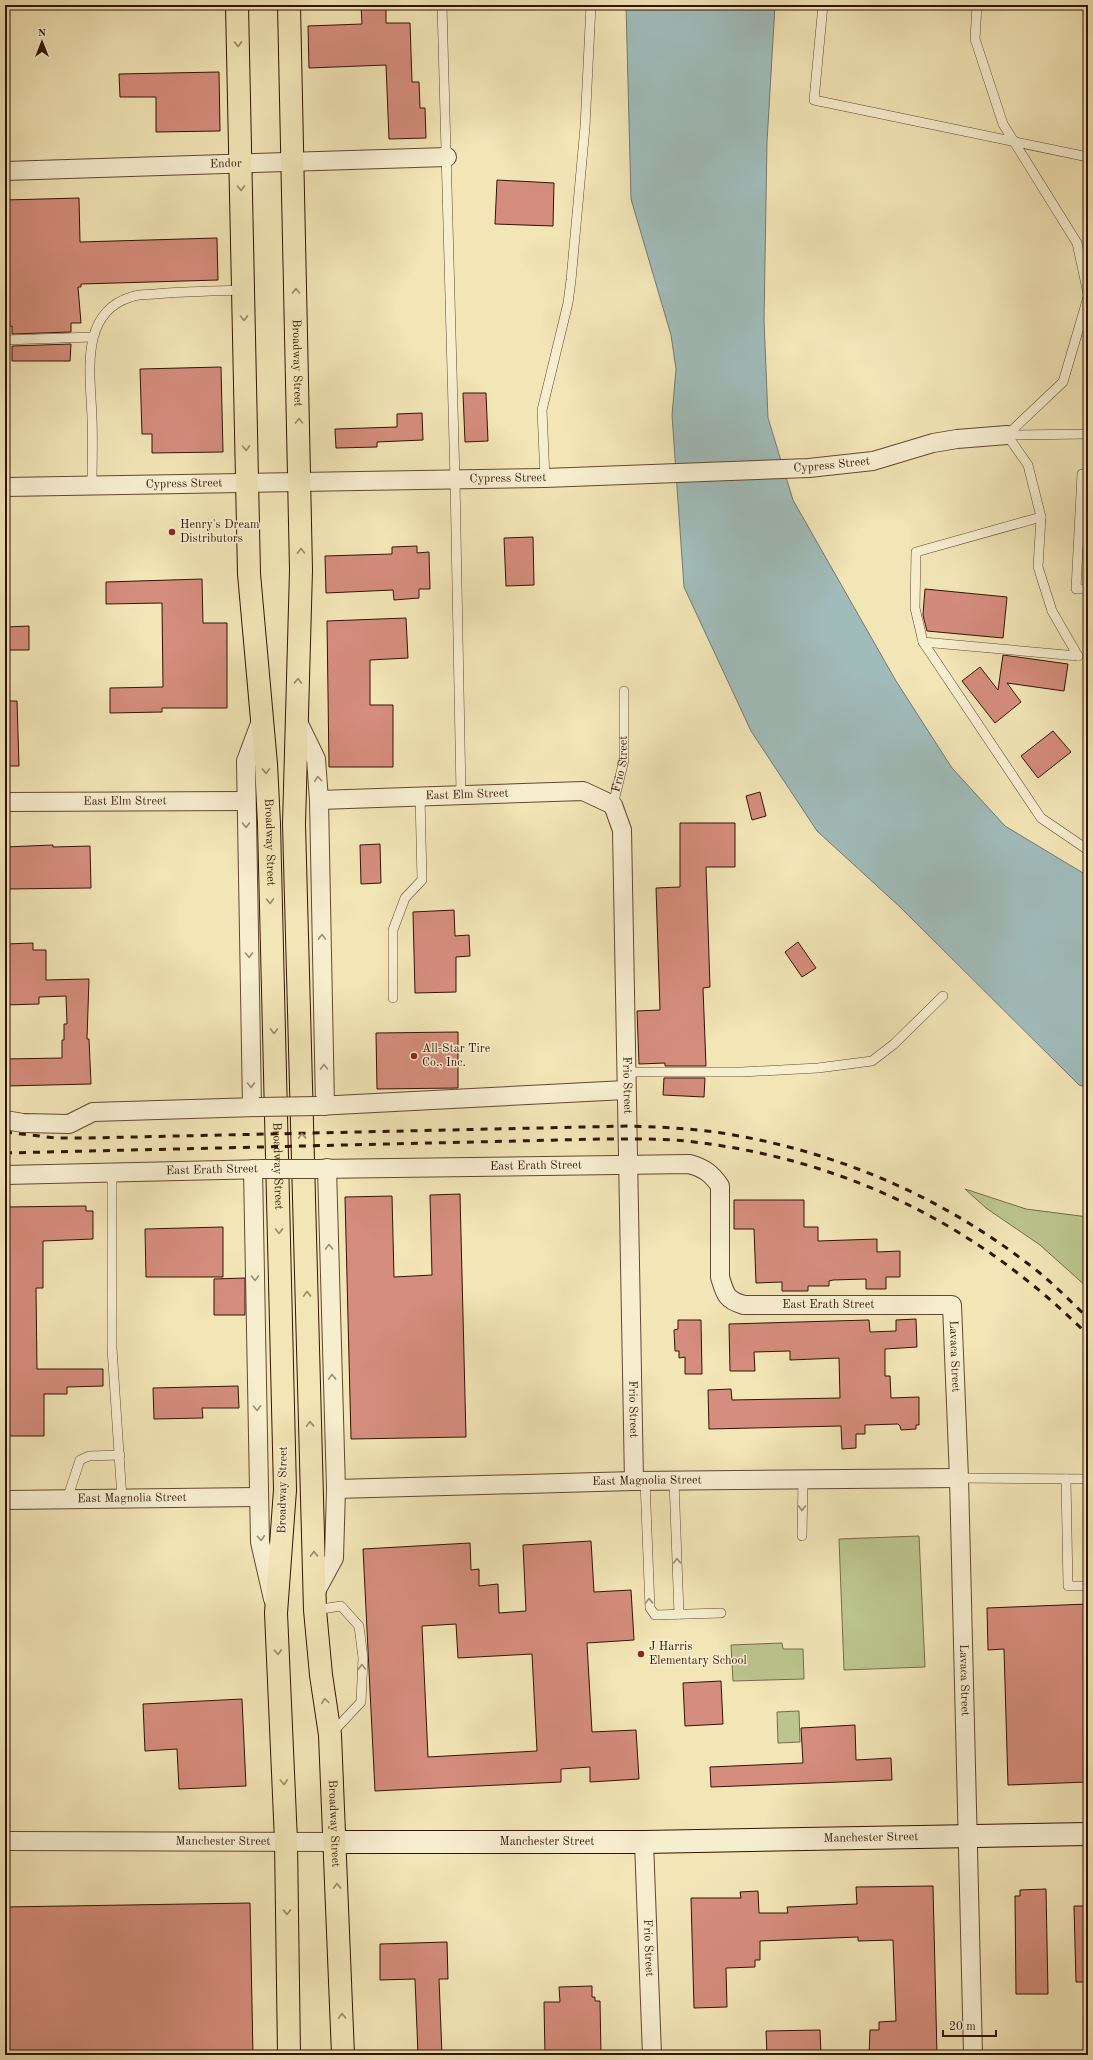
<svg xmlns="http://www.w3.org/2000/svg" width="1093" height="2060" font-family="'Old Standard TT',serif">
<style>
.green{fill:#bbc58d;stroke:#766c48}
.water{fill:#a0bcba;stroke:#747971}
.building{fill:#d58d7d;stroke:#321404;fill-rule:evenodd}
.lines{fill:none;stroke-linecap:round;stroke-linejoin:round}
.lane-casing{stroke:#624830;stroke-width:10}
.street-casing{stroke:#624830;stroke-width:20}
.secondary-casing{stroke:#321404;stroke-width:24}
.primary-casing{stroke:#321404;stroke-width:24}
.lane{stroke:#f7eed0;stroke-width:9}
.street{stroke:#f7eed0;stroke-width:18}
.secondary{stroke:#f7eed0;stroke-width:22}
.primary{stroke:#f2e5b6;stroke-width:22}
.rail{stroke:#321404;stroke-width:3;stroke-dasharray:7 7;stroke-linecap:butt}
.street-bridge-casing{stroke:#624830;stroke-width:20;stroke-linecap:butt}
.street-bridge{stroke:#f7eed0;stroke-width:18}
.oneway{stroke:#9c8766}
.oneway2{stroke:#9e8c74}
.poi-dot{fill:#8f2418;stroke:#f7eed0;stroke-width:1.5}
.labels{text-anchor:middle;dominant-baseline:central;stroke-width:3;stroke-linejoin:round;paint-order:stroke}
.street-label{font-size:12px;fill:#321404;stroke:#f7eed0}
.poi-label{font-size:12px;fill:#321404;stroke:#f7eed0;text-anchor:start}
</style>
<rect width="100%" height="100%" fill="#f2e5b6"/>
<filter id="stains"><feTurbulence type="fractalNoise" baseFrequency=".005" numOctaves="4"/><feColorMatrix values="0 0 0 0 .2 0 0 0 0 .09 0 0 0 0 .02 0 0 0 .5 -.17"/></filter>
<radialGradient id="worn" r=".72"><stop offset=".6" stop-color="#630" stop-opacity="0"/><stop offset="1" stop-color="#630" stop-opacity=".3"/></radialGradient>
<path class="green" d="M965,1189L1026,1209L1088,1217V1288L1040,1245L986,1208Z
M919,1536L925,1667L844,1670L839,1539Z
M782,1643L783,1649H803L804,1679L733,1681L731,1645Z
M799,1711L800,1742L778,1743L777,1712Z"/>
<path class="water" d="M626,5H775L767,142L764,320L768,418L793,500L896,681L952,768L1005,826L1088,876V1088L1079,1085L900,907L817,831L751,731L684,587L672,415L676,369L671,335L631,199Z"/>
<path class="building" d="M361,5H386V23H410L412,82H419L420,108H425L426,138L389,139L386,65L309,68L308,26L362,24Z
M219,72L220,131L156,132V97H120L119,74Z
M497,180L554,183L553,226L495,224Z
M79,198L80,242L217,238L218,280L81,284V287H78L81,323H71V332L12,334V326L5,327V200Z
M71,344L70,361H12V346Z
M221,367L223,452L152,453V434H142L140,369Z
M463,393H486L488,441L465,442Z
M422,413L423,440L377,442V447L336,448L335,429L397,427V414Z
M533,537L534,585L506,586L504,538Z
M417,546V553L429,552L430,589H419V598L394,600L393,590L326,593L325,556L392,554V547Z
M202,579L203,623H227V708H162V712L110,713V688L163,687L162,603L106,604V582Z
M925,589L1007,597L1003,638L927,631L923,615Z
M406,618L408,658L370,660V705H393V767H329L327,621Z
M29,626V650H5V627Z
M1003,655L1068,664L1064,691L1007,683L1021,702L995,723L962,681L980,667L998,690Z
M5,701H17L19,766H5Z
M1053,731L1071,752L1038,778L1021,756Z
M760,792L766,816L752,820L746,796Z
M680,823H735V867H706L710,987L703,988L706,1066H665V1063L639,1064L637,1011L660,1010L656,888L680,887Z
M380,844L381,883L361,884L360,845Z
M53,845V847L90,846L91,888L5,889V847Z
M454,910L455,936L469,935L470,956L456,957V992L415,993L413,912Z
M798,942L816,968L802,977L785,952Z
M33,943V950H46V980L89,979L87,1039H89L91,1084L5,1086V1059L62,1058V1040H64V1024H67L66,996L39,997V1004L5,1005V944Z
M458,1032V1088L377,1089L376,1033Z
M664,1078H705L704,1097L663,1095Z
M460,1194L466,1437L351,1439L345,1197L392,1196L394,1277L432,1275L430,1195Z
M734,1200H804V1227H818V1241L877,1239V1252L900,1251V1277H886V1289H866V1279L833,1280L829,1281V1286H808V1291H782V1282L756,1283L754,1229H734Z
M86,1206V1211H93V1239L43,1241V1288H36L37,1369H103V1386L67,1387V1394H44V1436H5V1207Z
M223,1227V1277H146L145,1229Z
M245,1278V1315H214V1279Z
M916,1319L917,1347L885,1349V1376H890L891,1398L919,1397V1425H916V1429L901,1430L900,1426L898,1424L865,1425V1434H856V1448L842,1449L841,1426L709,1429L708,1390L731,1389L732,1400L840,1398L839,1358L790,1360V1351L754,1352L755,1371H730L729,1324L869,1320L870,1332L896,1331V1320Z
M678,1320H701L702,1374H685V1357L679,1358V1351H675L674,1330L678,1329Z
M238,1386L239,1408H202L203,1418L154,1419L153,1388Z
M591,1541L594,1592L631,1590L634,1640L587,1643L592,1732L636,1730L639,1779L590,1782V1767L561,1769V1782L375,1791L363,1549L470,1543L471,1570L479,1569V1586L498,1584L499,1613L526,1611L523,1545ZM456,1624L458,1658L532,1654L537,1751L428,1757L422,1626Z
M1088,1604V1782L1008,1785L1004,1649L988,1650L987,1608Z
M721,1681L723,1724L685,1726L683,1683Z
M242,1699L246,1786L179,1789L177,1749L145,1751L143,1704Z
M855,1725L856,1760L891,1758L892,1780L711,1787L710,1767L803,1763L801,1728Z
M933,1886L937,2055H869L870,2030H879V2022L896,2021L893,1940L858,1941V1937L760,1941V1960H755V1967L726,1968L727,2007L694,2008L691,1898H741L740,1892L758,1891L759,1913H788L787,1907L857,1904L856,1887Z
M1046,1889L1048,1994H1016L1015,1896H1020V1890Z
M250,1903L253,2055H7L5,2020V1907Z
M1074,1906H1088V1982H1076Z
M447,1942L448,1979H439L442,2055H418L415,1979L380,1980V1944Z
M592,1986V1997H595V2001H600L601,2055H545L544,2002H560L559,1987Z
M820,2030L821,2055H767L766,2031Z"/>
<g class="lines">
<defs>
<g id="lane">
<path d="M442,5L455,480L461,794"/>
<path d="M823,5L814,100L1088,157"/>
<path d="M977,5L975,39L1003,124L1077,243L1088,294"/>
<path d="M5,340L92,337"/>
<path d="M1007,435L1028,465L1041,517L1038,567L1052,611L1078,656"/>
<path d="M1007,435L1063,382L1088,297"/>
<path d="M1007,435L1088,434"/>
<path d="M1082,474L1076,589H1088"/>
<path d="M545,478L542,410L568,303L571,280L585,127L591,5"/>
<path d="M92,486C92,463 93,441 92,419C91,377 78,313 131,297C138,294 147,295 155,294C184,291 214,291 243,290"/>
<path d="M1041,517L916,552L915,608L923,642L1078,656"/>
<path d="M923,642L1041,818L1088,850"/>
<path id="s1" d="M613,805L624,760V691"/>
<path d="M393,998V930L405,898L422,880L420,796"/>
<path d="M626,1072H742L818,1068L872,1061L894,1044L943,996"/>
<path d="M112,1174V1348L122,1499"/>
<path d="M959,1478L1088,1479"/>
<path d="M1066,1479L1068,1586H1088"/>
<path d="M645,1481L650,1608L655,1615L721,1613"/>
<path d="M674,1481L679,1614"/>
<path d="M67,1499L80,1460L89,1456L120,1455"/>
<path d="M802,1536L803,1480"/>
<path d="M315,1610L341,1606L359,1626L363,1658L361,1702L332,1733"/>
</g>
<g id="street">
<path id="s2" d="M5,171L447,157"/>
<path id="s3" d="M5,487L545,478L809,468L873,461L933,443L957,439L1007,435"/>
<path d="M297,720L316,759L319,800L325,1106"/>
<path id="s4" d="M319,800L583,791L613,805L622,830L634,1481"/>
<path id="s5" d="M5,802L246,801"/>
<path d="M317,1106L626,1090"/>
<path d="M252,1107L246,761L261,721"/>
<path d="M5,1120L23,1123L69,1124L93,1112L259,1107"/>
<path d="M253,1169L260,1542L273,1599"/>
<path id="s6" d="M316,1169L689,1164C704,1168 711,1173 720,1186V1277C725,1294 726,1300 744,1305H952L959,1478L973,2055"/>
<path id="s7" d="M5,1175L262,1169"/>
<path id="s8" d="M336,1489L634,1481L959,1478"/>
<path id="s9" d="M5,1500L259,1497"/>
<path d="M315,1593L334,1558L336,1489L327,1168"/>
<path id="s10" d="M5,1841L335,1842"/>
<path id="s11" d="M644,1842L652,2055"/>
</g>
<g id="secondary">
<path id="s12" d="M335,1842H644L1088,1834"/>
</g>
<g id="primary">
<path id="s13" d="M237,5L249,574L266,764L269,824L285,1490L276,1613L286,1841L289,2055"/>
<path id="s14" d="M289,5L301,570L294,824L315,1610L321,1675L330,1735L343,2055"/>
</g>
</defs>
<use href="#lane" class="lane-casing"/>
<use href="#street" class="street-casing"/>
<use href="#secondary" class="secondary-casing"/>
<use href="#primary" class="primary-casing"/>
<use href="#lane" class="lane"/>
<use href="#street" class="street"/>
<use href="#secondary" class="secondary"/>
<use href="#primary" class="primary"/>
<path class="rail" d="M5,1132L56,1138H88L628,1126C665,1127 703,1129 739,1136C844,1155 942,1198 1027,1263C1049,1279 1068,1299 1088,1318
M5,1153L600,1139C632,1139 663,1138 694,1142C847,1160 979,1226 1088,1335"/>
<defs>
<path id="street-bridge" d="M259,1107L317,1106
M262,1169H316"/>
</defs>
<use href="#street-bridge" class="street-bridge-casing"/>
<use href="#street-bridge" class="street-bridge"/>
</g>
<defs><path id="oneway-chevron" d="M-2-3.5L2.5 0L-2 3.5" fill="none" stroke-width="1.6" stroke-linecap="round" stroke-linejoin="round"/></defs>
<g class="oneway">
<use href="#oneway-chevron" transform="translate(238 44) rotate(89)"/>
<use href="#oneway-chevron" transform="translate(241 188) rotate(89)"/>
<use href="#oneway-chevron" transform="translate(296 291) rotate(-91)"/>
<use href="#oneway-chevron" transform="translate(244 318) rotate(89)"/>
<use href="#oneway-chevron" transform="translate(299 421) rotate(-91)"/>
<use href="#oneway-chevron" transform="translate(246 448) rotate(89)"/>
<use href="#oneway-chevron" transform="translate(301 551) rotate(-91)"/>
<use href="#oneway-chevron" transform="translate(298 681) rotate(-88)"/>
<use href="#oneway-chevron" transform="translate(266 771) rotate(88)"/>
<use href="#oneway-chevron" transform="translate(270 901) rotate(89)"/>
<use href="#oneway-chevron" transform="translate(274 1031) rotate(89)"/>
<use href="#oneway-chevron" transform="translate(302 1136) rotate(-92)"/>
<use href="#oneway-chevron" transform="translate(279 1231) rotate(89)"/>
<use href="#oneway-chevron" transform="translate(307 1294) rotate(-92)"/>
<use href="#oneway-chevron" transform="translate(310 1424) rotate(-92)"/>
<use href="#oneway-chevron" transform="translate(314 1554) rotate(-91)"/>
<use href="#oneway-chevron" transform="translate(278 1652) rotate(87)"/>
<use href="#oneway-chevron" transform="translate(325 1701) rotate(-98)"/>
<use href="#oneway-chevron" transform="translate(284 1782) rotate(87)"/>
<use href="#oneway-chevron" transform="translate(337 1886) rotate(-92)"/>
<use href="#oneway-chevron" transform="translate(287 1912) rotate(89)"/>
<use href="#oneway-chevron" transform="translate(342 2016) rotate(-92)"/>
</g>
<g class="oneway2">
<use href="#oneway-chevron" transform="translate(318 779) rotate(-94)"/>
<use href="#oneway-chevron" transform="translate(246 825) rotate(89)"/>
<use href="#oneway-chevron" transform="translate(322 937) rotate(-91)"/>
<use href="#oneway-chevron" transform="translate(249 955) rotate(89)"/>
<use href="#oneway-chevron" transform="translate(324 1067) rotate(-91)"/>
<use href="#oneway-chevron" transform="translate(251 1085) rotate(89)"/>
<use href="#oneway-chevron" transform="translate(329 1247) rotate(-92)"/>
<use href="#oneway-chevron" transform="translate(255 1278) rotate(89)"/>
<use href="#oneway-chevron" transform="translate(332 1377) rotate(-92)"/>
<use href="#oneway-chevron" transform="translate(257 1408) rotate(89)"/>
<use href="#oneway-chevron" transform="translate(802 1508) rotate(91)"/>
<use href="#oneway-chevron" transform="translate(261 1538) rotate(86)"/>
<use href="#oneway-chevron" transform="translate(677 1561) rotate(-92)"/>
<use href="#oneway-chevron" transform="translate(649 1601) rotate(-92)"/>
<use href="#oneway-chevron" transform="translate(362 1667) rotate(-88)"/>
</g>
<g class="poi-dot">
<circle cx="172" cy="532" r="4"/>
<circle cx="414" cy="1056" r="4"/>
<circle cx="641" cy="1654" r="4"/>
</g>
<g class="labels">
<g class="street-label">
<text stroke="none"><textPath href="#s2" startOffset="221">Endor</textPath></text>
<text stroke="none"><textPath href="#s14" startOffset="358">Broadway Street</textPath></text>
<text stroke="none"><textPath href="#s3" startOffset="827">Cypress Street</textPath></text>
<text stroke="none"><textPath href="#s3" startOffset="503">Cypress Street</textPath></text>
<text stroke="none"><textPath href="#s3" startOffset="179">Cypress Street</textPath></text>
<text stroke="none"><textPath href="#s1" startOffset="42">Frio Street</textPath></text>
<text stroke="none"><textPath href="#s4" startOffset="148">East Elm Street</textPath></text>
<text stroke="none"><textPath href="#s5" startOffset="120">East Elm Street</textPath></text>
<text stroke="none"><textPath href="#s13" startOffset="838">Broadway Street</textPath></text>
<text stroke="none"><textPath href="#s4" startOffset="579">Frio Street</textPath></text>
<text stroke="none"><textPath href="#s6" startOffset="220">East Erath Street</textPath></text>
<text stroke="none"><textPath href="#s13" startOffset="1162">Broadway Street</textPath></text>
<text stroke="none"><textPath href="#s7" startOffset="207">East Erath Street</textPath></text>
<text stroke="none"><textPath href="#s6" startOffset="627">East Erath Street</textPath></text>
<text stroke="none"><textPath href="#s6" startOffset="802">Lavaca Street</textPath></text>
<text stroke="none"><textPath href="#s4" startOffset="903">Frio Street</textPath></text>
<text stroke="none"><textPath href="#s8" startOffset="311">East Magnolia Street</textPath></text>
<text transform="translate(283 1490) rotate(-89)">Broadway Street</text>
<text stroke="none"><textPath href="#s9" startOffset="127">East Magnolia Street</textPath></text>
<text stroke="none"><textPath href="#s6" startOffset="1126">Lavaca Street</textPath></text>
<text stroke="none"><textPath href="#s14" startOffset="1820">Broadway Street</textPath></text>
<text stroke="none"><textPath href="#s12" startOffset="536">Manchester Street</textPath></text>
<text stroke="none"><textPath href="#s10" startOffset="218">Manchester Street</textPath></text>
<text stroke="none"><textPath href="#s12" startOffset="212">Manchester Street</textPath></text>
<text stroke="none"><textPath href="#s11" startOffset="106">Frio Street</textPath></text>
</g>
<g class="poi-label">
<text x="180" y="525">Henry's Dream<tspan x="180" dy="14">Distributors</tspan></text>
<text x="422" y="1049">All-Star Tire<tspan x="422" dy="14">Co., Inc.</tspan></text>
<text x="649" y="1647">J Harris<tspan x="649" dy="14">Elementary School</tspan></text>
</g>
</g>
<rect width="1093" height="2060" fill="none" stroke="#f2e5b6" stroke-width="20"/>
<rect x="6" y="6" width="1081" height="2048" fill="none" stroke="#321404" stroke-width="2"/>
<rect x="10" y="10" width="1073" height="2040" fill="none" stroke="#321404"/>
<g transform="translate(42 42)" stroke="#f7eed0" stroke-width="3" paint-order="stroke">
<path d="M0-3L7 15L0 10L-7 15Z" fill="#321404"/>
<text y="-6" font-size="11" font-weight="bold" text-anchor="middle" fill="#321404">N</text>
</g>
<path d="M943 2030v6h53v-6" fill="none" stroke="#321404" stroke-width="2"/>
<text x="949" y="2030" font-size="12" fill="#321404" stroke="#f7eed0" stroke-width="3" paint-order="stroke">20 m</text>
<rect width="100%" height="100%" filter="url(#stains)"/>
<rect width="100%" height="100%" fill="url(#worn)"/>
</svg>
